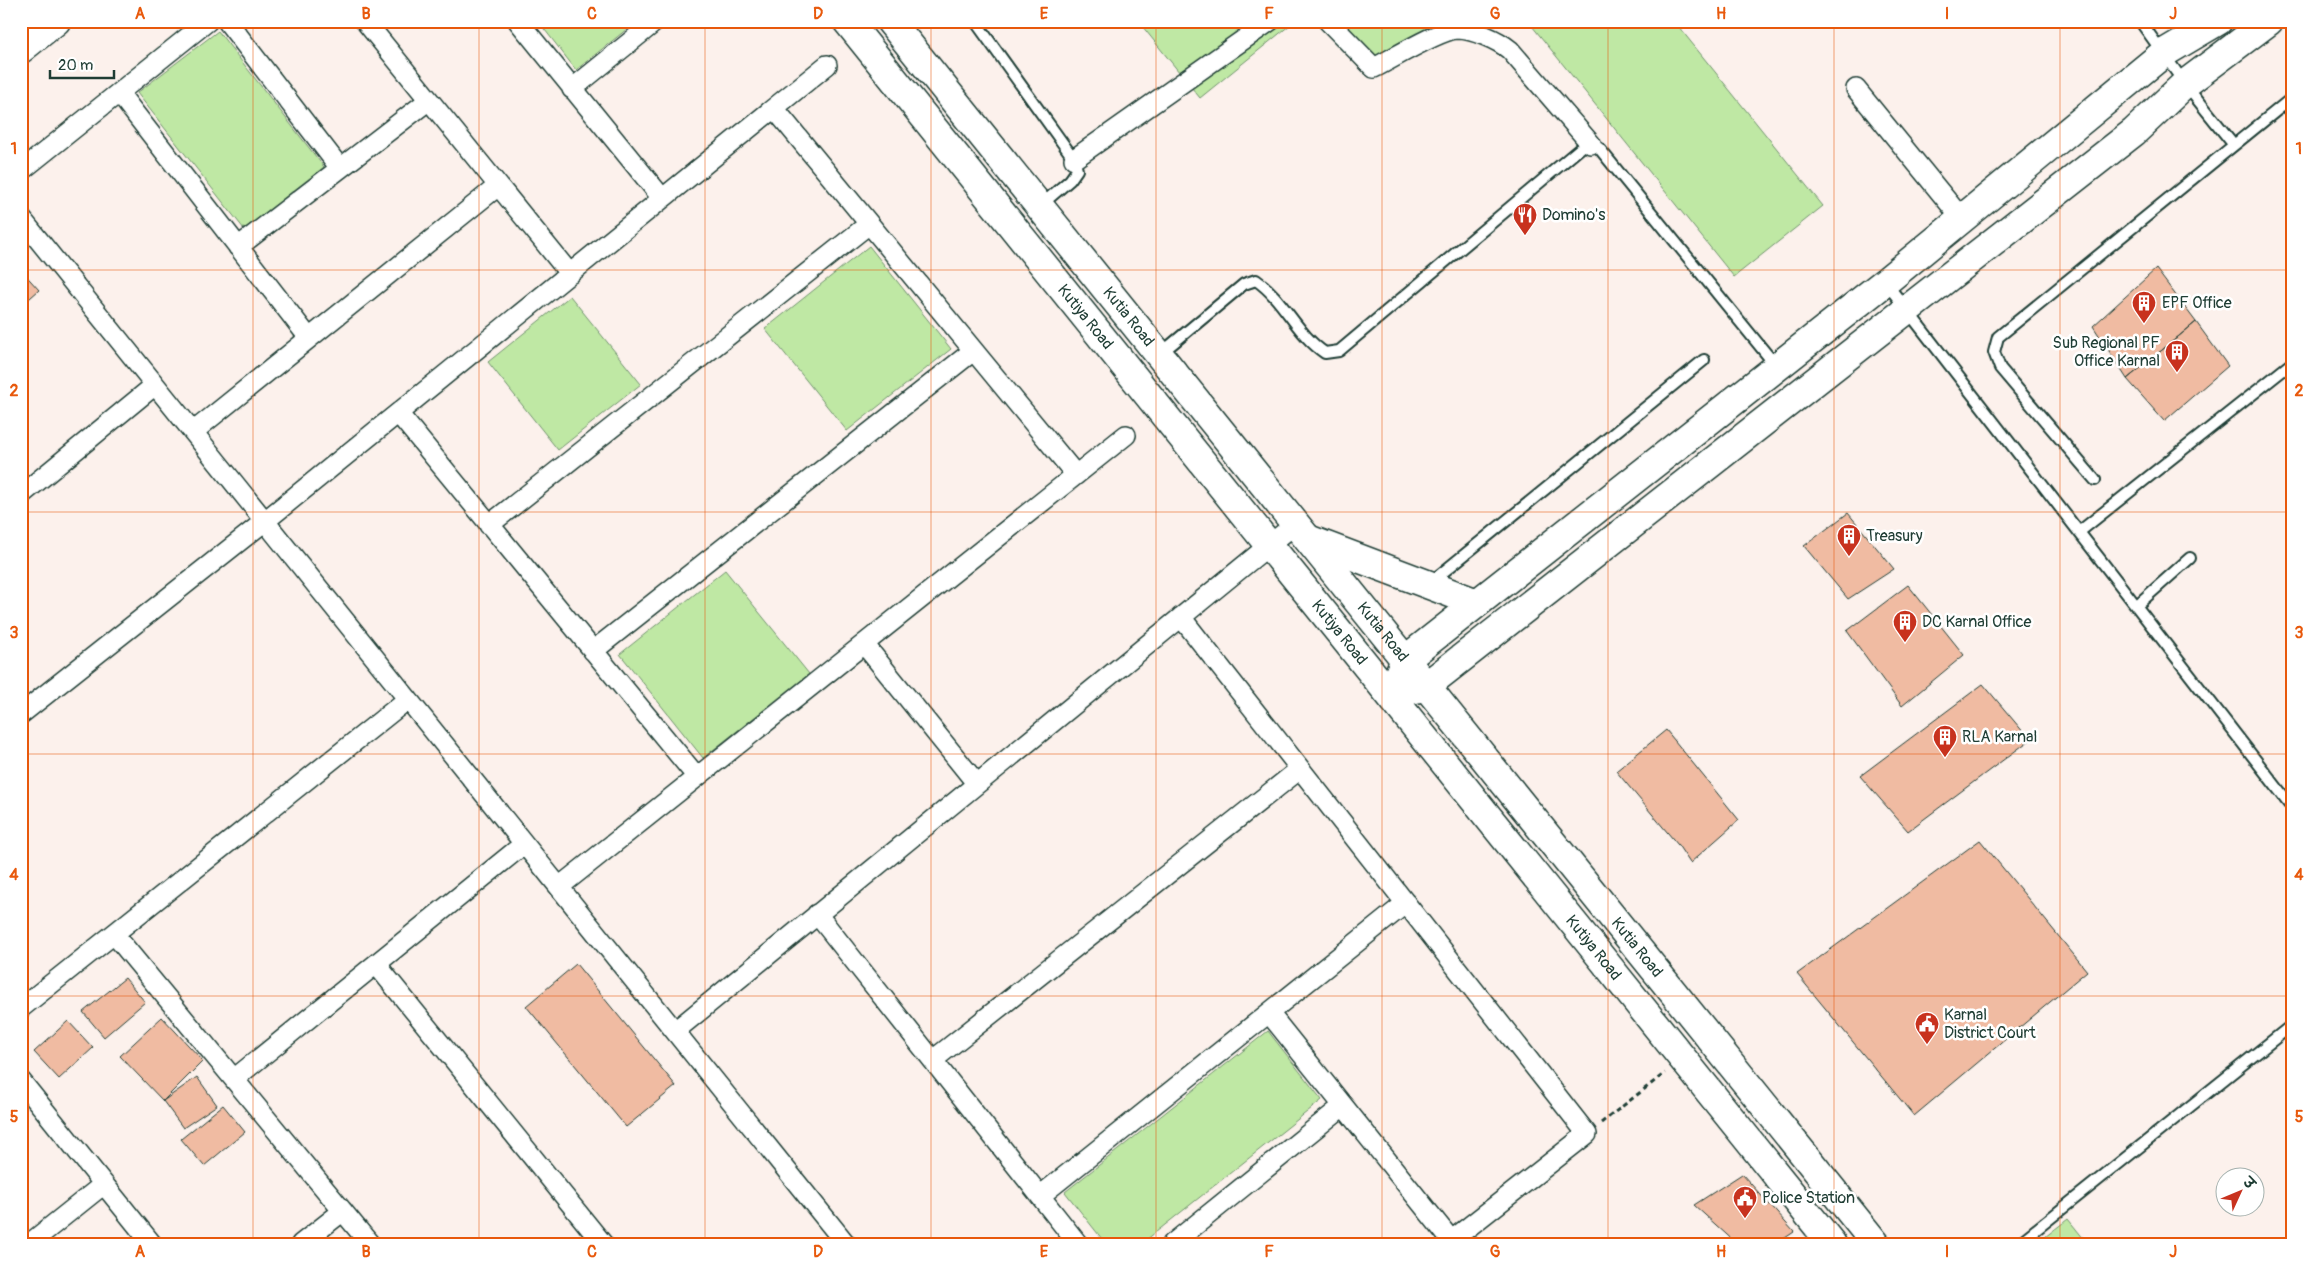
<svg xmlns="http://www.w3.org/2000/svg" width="2313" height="1265" font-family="Pangolin,'Playpen Sans Deva',sans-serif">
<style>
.green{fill:#bfe8a4;stroke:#6f926c}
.building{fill:#f0bba2;stroke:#1f3d34}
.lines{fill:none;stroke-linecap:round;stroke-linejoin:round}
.lane-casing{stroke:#1f3d34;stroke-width:14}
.street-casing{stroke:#1f3d34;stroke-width:22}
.secondary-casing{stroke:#1f3d34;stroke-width:31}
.path{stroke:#1f3d34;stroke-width:3;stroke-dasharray:5 4;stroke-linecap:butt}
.lane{stroke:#fff;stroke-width:10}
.street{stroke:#fff;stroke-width:19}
.secondary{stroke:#fff;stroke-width:28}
.grid{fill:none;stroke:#e8590c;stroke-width:1;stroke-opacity:0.55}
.labels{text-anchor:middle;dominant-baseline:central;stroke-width:5;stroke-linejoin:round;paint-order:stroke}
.poi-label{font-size:16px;fill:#1f3d34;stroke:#fff;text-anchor:start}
.street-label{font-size:16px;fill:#1f3d34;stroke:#fff}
.neatline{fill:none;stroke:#e8590c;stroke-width:2}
.grid-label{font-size:16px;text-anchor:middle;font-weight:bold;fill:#e8590c}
</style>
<rect width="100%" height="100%" fill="#fcf1ec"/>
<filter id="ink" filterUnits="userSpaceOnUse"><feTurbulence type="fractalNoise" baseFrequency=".02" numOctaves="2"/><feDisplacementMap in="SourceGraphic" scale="10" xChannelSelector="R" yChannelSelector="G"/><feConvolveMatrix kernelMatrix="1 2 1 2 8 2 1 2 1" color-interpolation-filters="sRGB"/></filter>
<g filter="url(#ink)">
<path class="green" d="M538,21H637L576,70Z
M1138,21H1295L1200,98Z
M1327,21H1439L1371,76Z
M1528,21H1674L1823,206L1734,277Z
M218,31L324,167L244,229L137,93Z
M869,246L951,349L847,431L765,329Z
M570,296L641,384L558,450L488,362Z
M725,570L809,674L703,758L620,654Z
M1268,1031L1322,1100L1141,1244H1106L1065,1192Z
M2068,1219L2088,1244H2036Z"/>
<path class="building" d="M2156,269L2196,322L2127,379L2093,326Z
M21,270L39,290L21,306Z
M2196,322L2228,366L2164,421L2127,379Z
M1848,513L1894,569L1848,599L1804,546Z
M1908,585L1964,655L1902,706L1847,631Z
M1983,684L2030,740L1908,831L1860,776Z
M1666,730L1739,820L1690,863L1678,845L1616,771Z
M1980,840L2087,971L1914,1116L1797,974Z
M576,964L676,1086L626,1127L526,1006Z
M125,978L145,1002L104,1037L83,1012Z
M162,1017L203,1061L163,1101L120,1056Z
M68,1021L93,1048L59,1079L34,1052Z
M197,1077L217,1105L183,1128L163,1101Z
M223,1105L245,1132L204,1166L181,1139Z
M1742,1174L1794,1232L1776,1244H1737L1694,1205Z"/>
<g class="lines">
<defs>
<path id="lane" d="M975,21L1074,159L1077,170L1070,180L1041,205
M2140,21L2185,84L2234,145
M1886,283L2292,807
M1160,354L1244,284L1256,280C1284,299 1297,335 1325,353L1339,351L1583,146L1591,144L1599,148L1777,367
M2095,480L2000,368L1994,352L1998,337L2292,98
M2079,532L2292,363
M1431,582L1704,360
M2136,606L2190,558
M2018,1244L2292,1025"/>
<path id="street" d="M227,21L340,168
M365,21L570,274
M518,21L662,198
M1328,21L1374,68C1392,59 1439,30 1457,29C1473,29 1498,40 1510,50L1591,144
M572,89L656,21
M1856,89L1962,219
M119,93L309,338
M774,108L1076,475
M1074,159L1270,21
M21,171L208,21
M21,218L846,1244
M238,247L429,100
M398,413L697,777
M193,432L498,186
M21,495L155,385
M489,525L869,224
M1181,617L1587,1134L1447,1244
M864,644L977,784
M593,651L973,351
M21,714L265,521L827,65
M559,887L1126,435
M817,914L1078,1244
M114,934L370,1244
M376,964L603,1244
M21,1008L408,699
M1269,1013L1454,1244
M675,1031L1295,524
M933,1060L1300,769
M234,1079L524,844
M21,1081L152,1244
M1040,1196L1406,903
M29,1244L104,1184
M301,1244L343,1211
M1172,1244L1343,1106"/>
<g id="secondary">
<path id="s1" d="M847,21L1832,1244"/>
<path id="s2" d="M890,21L1876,1244"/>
<path d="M21,49L56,21"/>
<path d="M1308,539L1477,603"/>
<path d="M1398,676L1405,660L1885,282L2164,53L2218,21"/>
<path d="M1408,691L1426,686L2134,132L2185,84L2269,21"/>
</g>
</defs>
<use href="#lane" class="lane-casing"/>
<use href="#street" class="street-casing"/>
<use href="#secondary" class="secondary-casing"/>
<path class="path" d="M1601,1123L1665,1073"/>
<use href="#lane" class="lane"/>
<use href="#street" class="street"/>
<use href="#secondary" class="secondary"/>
</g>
</g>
<path class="grid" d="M253,21V1244M479,21V1244M705,21V1244M931,21V1244M1156,21V1244M1382,21V1244M1608,21V1244M1834,21V1244M2060,21V1244M21,270H2292M21,512H2292M21,754H2292M21,996H2292"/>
<defs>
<symbol id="restaurant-pin" viewBox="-11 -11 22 30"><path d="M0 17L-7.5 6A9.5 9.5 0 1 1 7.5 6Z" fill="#c8321e" stroke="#fff"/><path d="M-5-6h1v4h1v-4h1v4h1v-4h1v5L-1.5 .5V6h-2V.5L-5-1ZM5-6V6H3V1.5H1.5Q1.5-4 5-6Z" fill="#fff"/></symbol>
<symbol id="building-pin" viewBox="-11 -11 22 30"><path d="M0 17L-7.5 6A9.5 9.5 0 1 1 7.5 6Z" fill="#c8321e" stroke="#fff"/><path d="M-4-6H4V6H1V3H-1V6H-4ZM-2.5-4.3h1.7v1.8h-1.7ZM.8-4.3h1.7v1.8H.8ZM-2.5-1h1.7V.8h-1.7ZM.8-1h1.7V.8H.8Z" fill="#fff"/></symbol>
<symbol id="civic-pin" viewBox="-11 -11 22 30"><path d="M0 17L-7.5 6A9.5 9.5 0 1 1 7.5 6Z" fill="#c8321e" stroke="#fff"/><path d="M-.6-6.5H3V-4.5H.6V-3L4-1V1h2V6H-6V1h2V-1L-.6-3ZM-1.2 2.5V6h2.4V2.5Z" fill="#fff"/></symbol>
</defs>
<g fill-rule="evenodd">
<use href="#restaurant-pin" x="1511" y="201" width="28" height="38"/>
<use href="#building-pin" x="2130" y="289" width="28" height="38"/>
<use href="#building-pin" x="2163" y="338" width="28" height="38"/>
<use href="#building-pin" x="1835" y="522" width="28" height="38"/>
<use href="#building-pin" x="1891" y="608" width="28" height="38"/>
<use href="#building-pin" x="1931" y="723" width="28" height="38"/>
<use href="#civic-pin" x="1913" y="1010" width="28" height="38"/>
<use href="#civic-pin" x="1731" y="1184" width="28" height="38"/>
</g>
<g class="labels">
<g class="poi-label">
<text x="1542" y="215">Domino's</text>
<text x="2162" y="303">EPF Office</text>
<text x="2160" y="343" text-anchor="end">Sub Regional PF<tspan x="2160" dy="18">Office Karnal</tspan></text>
<text x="1866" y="536">Treasury</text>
<text x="1922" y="622">DC Karnal Office</text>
<text x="1962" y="737">RLA Karnal</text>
<text x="1944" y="1015">Karnal<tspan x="1944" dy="18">District Court</tspan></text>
<text x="1762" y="1198">Police Station</text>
</g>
<g class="street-label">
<text stroke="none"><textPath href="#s1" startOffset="380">Kutiya Road</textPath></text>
<text stroke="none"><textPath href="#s2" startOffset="380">Kutia Road</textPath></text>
<text stroke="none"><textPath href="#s1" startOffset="785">Kutiya Road</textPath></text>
<text stroke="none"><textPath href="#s2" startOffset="785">Kutia Road</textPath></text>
<text stroke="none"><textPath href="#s1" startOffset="1190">Kutiya Road</textPath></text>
<text stroke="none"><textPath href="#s2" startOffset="1190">Kutia Road</textPath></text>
</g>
</g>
<rect width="2313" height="1265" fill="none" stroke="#fff" stroke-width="55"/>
<g transform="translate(2240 1192) rotate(46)"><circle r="24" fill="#ffffff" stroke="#a5b1ae"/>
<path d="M0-4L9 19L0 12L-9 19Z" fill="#c8321e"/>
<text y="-8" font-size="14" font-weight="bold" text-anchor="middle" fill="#1f3d34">उ</text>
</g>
<path d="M50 70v8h64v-8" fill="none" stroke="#1f3d34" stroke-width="2.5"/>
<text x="58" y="70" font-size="15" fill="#1f3d34" stroke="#ffffff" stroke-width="4" paint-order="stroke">20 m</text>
<rect x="28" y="28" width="2258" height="1210" class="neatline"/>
<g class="grid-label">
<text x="140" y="19">A</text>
<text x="366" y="19">B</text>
<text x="592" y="19">C</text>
<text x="818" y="19">D</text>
<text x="1044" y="19">E</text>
<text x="1269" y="19">F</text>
<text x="1495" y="19">G</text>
<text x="1721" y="19">H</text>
<text x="1947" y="19">I</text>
<text x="2173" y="19">J</text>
<text x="14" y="154">1</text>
<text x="2299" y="154">1</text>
<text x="14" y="396">2</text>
<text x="2299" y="396">2</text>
<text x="14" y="638">3</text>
<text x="2299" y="638">3</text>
<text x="14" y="880">4</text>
<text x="2299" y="880">4</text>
<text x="14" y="1122">5</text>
<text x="2299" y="1122">5</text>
<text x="140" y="1257">A</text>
<text x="366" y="1257">B</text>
<text x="592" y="1257">C</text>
<text x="818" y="1257">D</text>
<text x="1044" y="1257">E</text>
<text x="1269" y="1257">F</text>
<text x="1495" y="1257">G</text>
<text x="1721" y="1257">H</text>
<text x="1947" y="1257">I</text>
<text x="2173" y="1257">J</text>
</g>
</svg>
